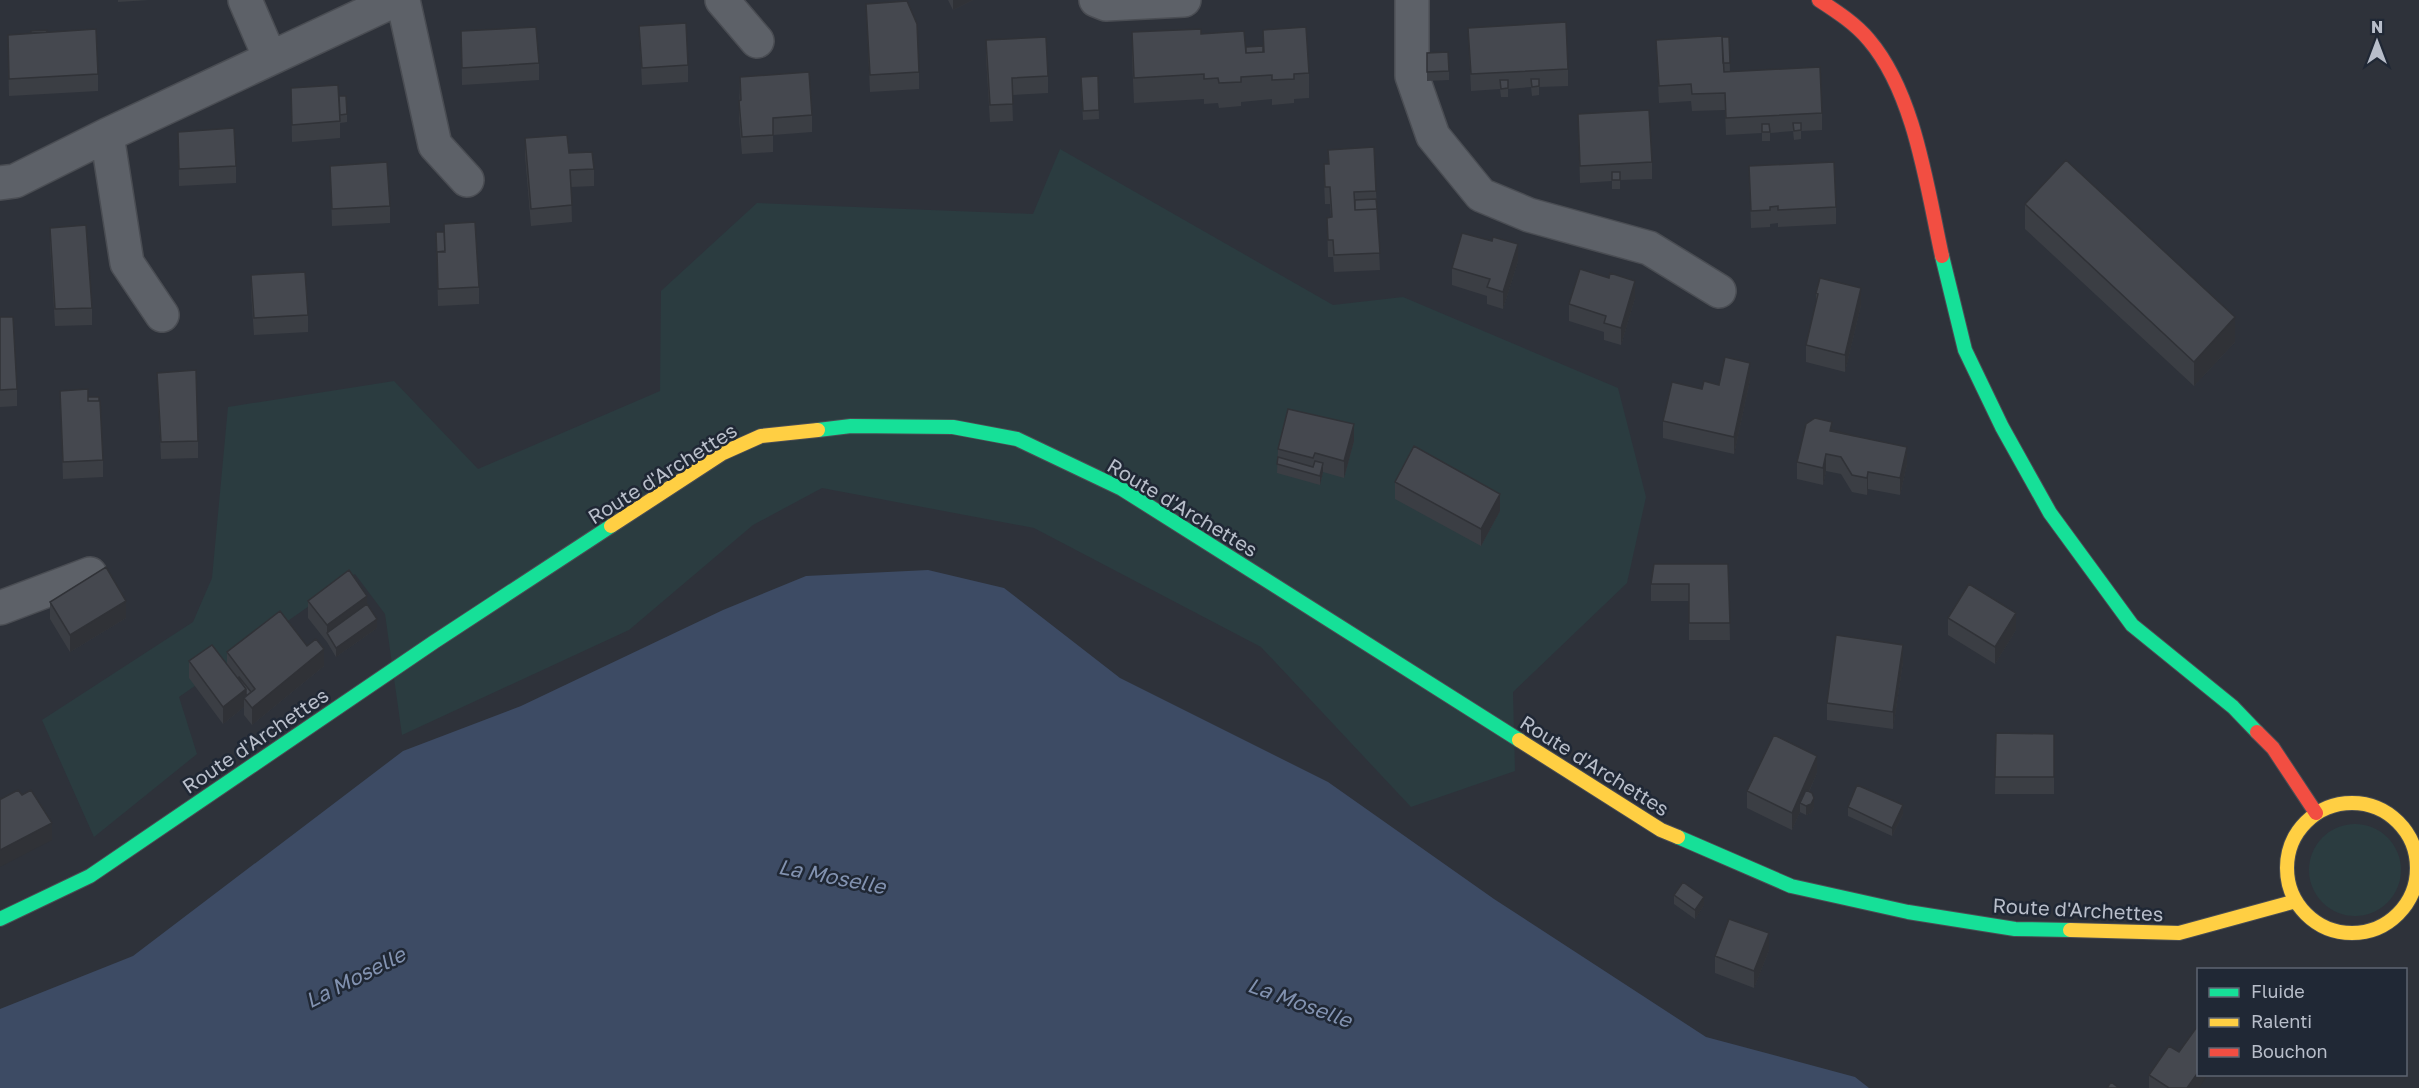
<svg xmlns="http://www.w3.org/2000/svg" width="2419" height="1088" font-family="'Golos Text',sans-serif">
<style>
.green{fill:#2b3c40}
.water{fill:#3d4b64}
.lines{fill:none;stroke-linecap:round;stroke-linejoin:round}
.street-casing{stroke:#4a4d53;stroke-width:36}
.fast-casing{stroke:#4a4d53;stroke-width:16}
.slow-casing{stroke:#4a4d53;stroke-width:16}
.jam-casing{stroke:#4a4d53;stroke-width:16}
.street{stroke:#5d6168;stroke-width:33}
.fast{stroke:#16e098;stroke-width:14}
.slow{stroke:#ffcf43;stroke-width:14}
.jam{stroke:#f24e42;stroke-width:14}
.wall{fill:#3b3e44}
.shaded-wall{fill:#303237}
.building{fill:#45484f;stroke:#303237;stroke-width:1.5}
.labels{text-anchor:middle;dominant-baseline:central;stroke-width:5;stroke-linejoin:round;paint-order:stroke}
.street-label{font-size:20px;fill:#b8beca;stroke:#202835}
.water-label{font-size:21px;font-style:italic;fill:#8292b0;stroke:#202835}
</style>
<rect width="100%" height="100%" fill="#2e323a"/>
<path class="green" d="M1060,149L1333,305L1403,297L1618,388L1646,497L1627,583L1513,692L1515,771L1411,807L1261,647L1034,528L822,488L753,525L629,630L402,735L385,614L355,574L179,697L197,754L94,837L42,720L193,622L212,578L228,407L394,381L478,469L660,391L661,291L757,203L1033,214Z
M2309 870a46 46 0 1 1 92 0a46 46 0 1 1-92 0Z"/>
<path class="water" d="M928,570L1004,588L1120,678L1328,782L1494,899L1706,1037L1855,1077L1869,1088H0V1009L133,956L403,751L521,706L723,610L806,576Z"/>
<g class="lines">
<defs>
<path id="street" d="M245,0L270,58
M403,0L435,145L467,180
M722,0L757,41
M1096,0L1106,4L1184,0
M1412,0V76L1433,136L1481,195L1529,215L1649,248L1719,291
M107,135L127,263L162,315
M0,183L15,181L107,135L395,0
M0,608L90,574"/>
<path id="fast" d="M1942,256L1965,350L2002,427L2050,513L2132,625L2233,707L2257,732
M818,430L851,426L953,427L1017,439L1122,489L1519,740
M1678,837L1791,886L1908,912L2015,929L2070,930
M0,919L90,876L434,642L611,526"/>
<path id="slow" d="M611,526L723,453L761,436L818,430
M1519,740L1661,830L1678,837
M2287 868a65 65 0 1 1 130 0a65 65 0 1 1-130 0Z
M2070,930L2179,933L2296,901"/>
<path id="jam" d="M1819,0C1836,11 1856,24 1869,40C1915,94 1927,188 1942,256
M2257,732L2273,748L2316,813"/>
</defs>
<use href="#street" class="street-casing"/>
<use href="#fast" class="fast-casing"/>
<use href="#slow" class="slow-casing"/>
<use href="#jam" class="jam-casing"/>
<use href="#street" class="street"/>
<use href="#fast" class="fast"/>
<use href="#slow" class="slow"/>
<use href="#jam" class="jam"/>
</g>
<path class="wall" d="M118,0H149L118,2Z
M948,0H973L953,10Z
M866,4L919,72V89L870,92Z
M639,26L688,65V82L642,85Z
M1468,28L1568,69V86L1539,87V95L1532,96L1531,87L1508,89V97H1501L1500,89L1471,91Z
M1263,30L1309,73V98L1294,99V103L1272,105V99L1241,102V106L1219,108L1218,103L1204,104V99L1134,103L1132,57V32L1201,34L1246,47L1263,46Z
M461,31L539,63V80L462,85Z
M47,32L98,74V91L9,96L8,52Z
M1729,37L1730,72L1822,113V130L1801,131V139L1794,140L1793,131L1770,133V141H1762V133L1726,135L1725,110L1692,111L1691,101L1659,103L1656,40Z
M986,40L1048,76V93L1012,95L1013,121L990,122L986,57Z
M1427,53L1449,71V80L1427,81Z
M1098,76L1099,119L1083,120L1081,86Z
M740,77L812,115V132L773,135V152L742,154L739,118Z
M291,88L339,96L347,114V122L340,123V138L292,142Z
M1578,114L1652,162V179L1620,180V189H1612V181L1580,183Z
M178,132L236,166V183L179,186Z
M525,138L569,153L594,169V186L571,187L572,222L531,226L525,155Z
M1328,150L1376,191L1380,270L1334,272L1333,257H1328L1327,218H1331L1330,204H1325L1324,181V164H1328Z
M330,166L390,206V223L332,226Z
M1749,166L1836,207V224L1778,227V223L1770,224V227L1751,228Z
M2025,204L2235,342L2194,386L2025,229Z
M50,228L92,308V325L55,326L50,244Z
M436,232L479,287V304L438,306Z
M1518,261L1503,309L1487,304V296L1452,285V268Z
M251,275L308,315V332L254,335L251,292Z
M1609,278L1635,298L1621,345L1604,340V332L1569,321V304Z
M1816,293L1861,305L1845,372L1806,362V345L1816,304Z
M0,317L17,389V406L0,407Z
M157,373L198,441V458L161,459Z
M1750,380L1734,454L1663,438V421L1702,389L1719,385Z
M60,391L88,397L103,460V477L63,479Z
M1832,430L1907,464L1900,495L1868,489L1867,495L1852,492L1841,474L1826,471L1823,485L1797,479V462Z
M1354,441L1344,478L1323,472L1320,485L1277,473L1278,449Z
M1395,482L1500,511L1481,546L1395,499Z
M1728,564L1730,640H1689V601H1651V584Z
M308,601L367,604L377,628L336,657L327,642L308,618Z
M50,602L126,618L70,652L50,619Z
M1948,618L2016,630L1995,664L1948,635Z
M307,646L324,666L252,725L244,715V707L223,724L189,678V661L227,664V652Z
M1903,662L1893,729L1827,720V703Z
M1996,733L2054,734V794H1995Z
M1817,773L1809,792L1814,807L1811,813L1806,815L1800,812L1792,830L1747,808V791Z
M1848,807L1903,814L1892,836L1848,816Z
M1674,895L1704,905L1695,919L1674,904Z
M1769,950L1754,988L1715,973V956Z
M2149,1075L2199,1088H2149Z"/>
<path class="shaded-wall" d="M953,0H973L953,10Z
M1518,244V261L1503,309V292Z
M1635,281V298L1621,345V328Z
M1861,288V305L1845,372V355Z
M2235,317V342L2194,386V362Z
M1750,363V380L1734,454V437Z
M1354,424V441L1344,478V461Z
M1907,447V464L1900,495V478Z
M1826,454V471L1823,485V468Z
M1323,463V472L1320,485V476Z
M1868,472V489L1867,495V478Z
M1500,494V511L1481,546V529Z
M367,596V613L327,633V625Z
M126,601V618L70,652V635Z
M2016,613V630L1995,664V647Z
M377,619V628L336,657V648Z
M1903,645V662L1893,729V712Z
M324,649V666L252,725V708Z
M246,689V697L244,698V707L223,724V707Z
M1817,756V773L1803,805L1800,803V812L1792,830V813Z
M1814,798V807L1811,813L1806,815V806Z
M1903,805V814L1892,836V828Z
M52,823V840L0,867V850Z
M1704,897V905L1695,919V910Z
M1769,933V950L1754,988V971Z
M2199,1071V1074H2208L2199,1088H2187Z"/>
<path class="building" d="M907,1L917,24L919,72L870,75L866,4Z
M1566,22L1568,69L1471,74L1468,28Z
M686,23L688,65L642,68L639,26Z
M536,27L539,63L462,68L461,31Z
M1306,27L1309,73L1294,74V79L1272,80V75L1241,77V82L1219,83L1218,78L1204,79V74L1134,78L1132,32L1201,29V34L1244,31L1246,53L1264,52L1263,30Z
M96,29L98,74L9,79L8,35Z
M47,30V32L31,33V31Z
M1722,36L1724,72L1820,67L1822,113L1726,118L1725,93L1692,94L1691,84L1659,86L1656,40Z
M1046,37L1048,76L1012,78L1013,104L990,105L986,40Z
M1722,37H1729L1730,63H1723Z
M1263,46V52L1246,53V47Z
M1448,52L1449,71L1427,72V53Z
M809,72L812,115L773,118V135L742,137L739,101L741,100L740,77Z
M1098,76L1099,110L1083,111L1081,77Z
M1531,79H1539V86L1532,87Z
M1500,80H1508V88L1501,89Z
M338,85L340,121L292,125L291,88Z
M339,96H346L347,114L340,115Z
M1649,110L1652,162L1580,166L1578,114Z
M1793,123H1801V130L1794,131Z
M1762,124H1769L1770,132H1762Z
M234,128L236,166L179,169L178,132Z
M567,135L569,153L592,152L594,169L570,170L572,205L531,209L525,138Z
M1374,147L1376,191L1354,192L1355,210L1377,209L1380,253L1334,255L1333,240H1328L1327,218L1332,217L1330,187H1325L1324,164H1329L1328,150Z
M2066,160L2235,317L2194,362L2025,204Z
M387,162L390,206L332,209L330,166Z
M1834,162L1836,207L1778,210V206L1770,207V210L1751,211L1749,166Z
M1612,172H1620V180H1612Z
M1376,199L1377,209L1355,210V200Z
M475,222L479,287L438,289L437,252L445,251L444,224Z
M86,225L92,308L55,309L50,228Z
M436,232H444L445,252H437V260Z
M1462,233L1492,241L1493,237L1518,244L1503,292L1487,287L1490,279L1452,268Z
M1580,269L1609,278L1610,273L1635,281L1621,328L1604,323L1606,316L1569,304Z
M305,272L308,315L254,318L251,275Z
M1820,278L1861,288L1845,355L1806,345L1818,294L1816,293Z
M0,317H13L17,389L0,390Z
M1725,357L1750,363L1734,437L1663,421L1672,382L1702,389L1704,381L1719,385Z
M196,370L198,441L161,442L157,373Z
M88,389V401H100L103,460L63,462L60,391Z
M88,397H99V401H88Z
M1288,409L1354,424L1344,461L1315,453L1313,458L1278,449Z
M1815,418L1832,422L1830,431L1907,447L1900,478L1868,472L1867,478L1852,475L1841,457L1826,454L1823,468L1797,462L1806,424Z
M1832,430L1854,436L1832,431Z
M1414,446L1500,494L1481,529L1395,482Z
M1278,457L1313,467L1315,461L1323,463L1320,476L1277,464Z
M1654,564H1728L1730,623H1689V584H1651Z
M106,567L126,601L70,635L50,602Z
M349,570L367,596L327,625L308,601Z
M1969,584L2016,613L1995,647L1948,618Z
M367,604L377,619L336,648L327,633Z
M280,611L307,646L316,639L324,649L252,708L244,698L255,689L227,652Z
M1836,635L1903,645L1893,712L1827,703Z
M212,645L246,689L223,707L189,661Z
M239,677L251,692L246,696V689L238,678Z
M1996,733L2054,734V777H1995Z
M1774,735L1817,756L1792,813L1747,791Z
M1857,785L1903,805L1892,828L1848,807Z
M18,790L22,795L31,790L52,823L0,850V798L1,799Z
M1806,790L1812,793L1814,798L1811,804L1806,806L1800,803Z
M1683,882L1704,897L1695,910L1674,895Z
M1729,919L1769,933L1754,971L1715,956Z
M2199,1024V1071L2187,1088H2169L2149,1075L2169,1046L2179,1052Z
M2111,1082L2119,1088H2107Z"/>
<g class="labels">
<g class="street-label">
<text transform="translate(662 473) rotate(-32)">Route d'Archettes</text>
<text transform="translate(1183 507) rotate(31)">Route d'Archettes</text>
<text transform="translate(255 740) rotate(-34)">Route d'Archettes</text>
<text transform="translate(1595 765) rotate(32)">Route d'Archettes</text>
<text transform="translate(2078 909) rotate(3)">Route d'Archettes</text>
</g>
<g class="water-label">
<text transform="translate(832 876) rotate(11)">La Moselle</text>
<text transform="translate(355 977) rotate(-27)">La Moselle</text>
<text transform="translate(1300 1002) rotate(20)">La Moselle</text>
</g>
</g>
<rect x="2197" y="968" width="210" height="108" fill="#202835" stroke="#5d6471" stroke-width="1.5"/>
<rect x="2209" y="988" width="30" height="9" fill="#16e098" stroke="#5d6471" stroke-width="1.5"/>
<text x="2251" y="998" font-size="18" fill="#b8beca">Fluide</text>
<rect x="2209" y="1018" width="30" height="9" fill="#ffcf43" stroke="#5d6471" stroke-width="1.5"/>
<text x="2251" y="1028" font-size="18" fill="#b8beca">Ralenti</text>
<rect x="2209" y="1048" width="30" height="9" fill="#f24e42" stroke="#5d6471" stroke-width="1.5"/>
<text x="2251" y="1058" font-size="18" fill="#b8beca">Bouchon</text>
<g transform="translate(2377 42)" stroke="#202835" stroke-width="4.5" paint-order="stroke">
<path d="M0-4.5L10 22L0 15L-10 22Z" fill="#b8beca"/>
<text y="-9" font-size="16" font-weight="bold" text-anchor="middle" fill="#b8beca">N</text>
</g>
</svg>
